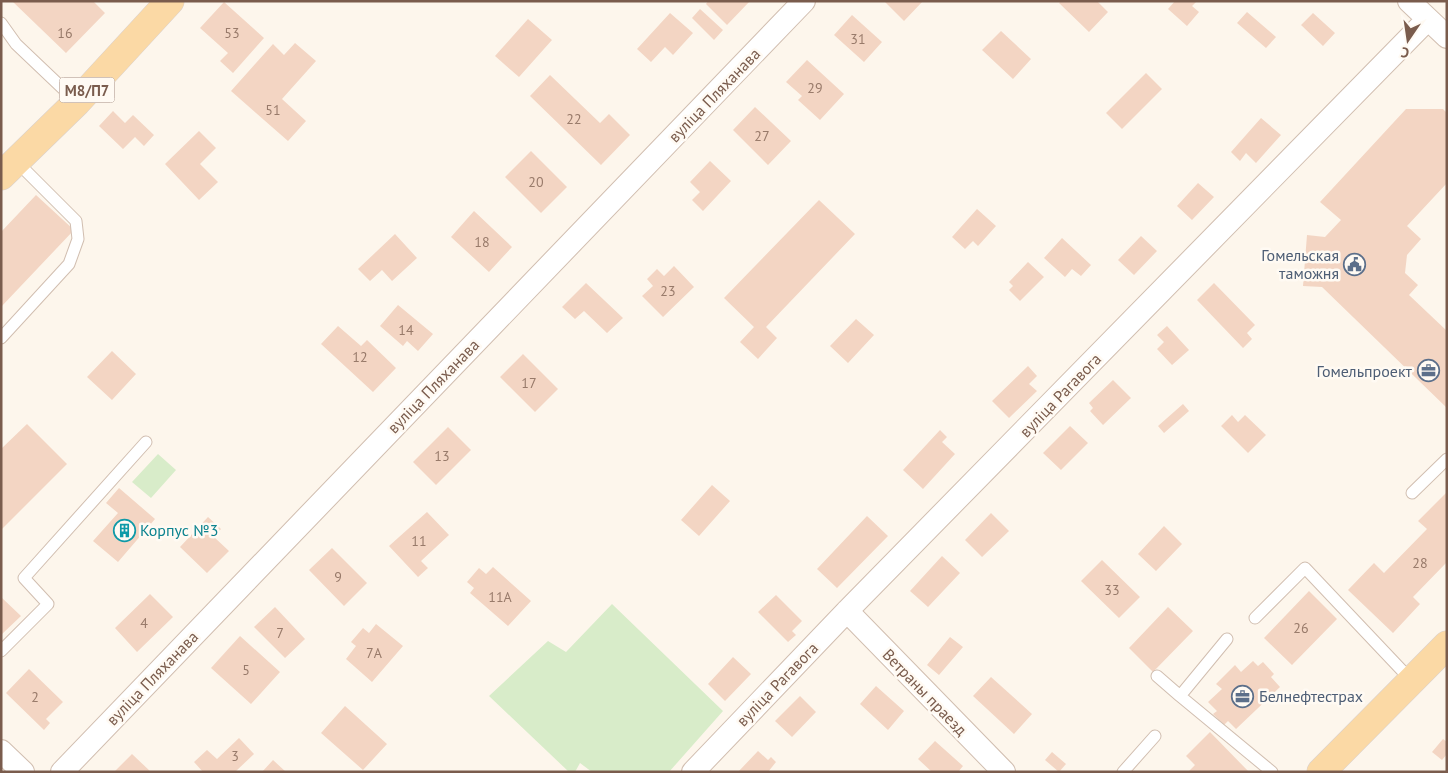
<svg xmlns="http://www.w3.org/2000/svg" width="1448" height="773" font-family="'PT Sans',sans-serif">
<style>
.green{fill:#d8ecc9}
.building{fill:#f3d5c3}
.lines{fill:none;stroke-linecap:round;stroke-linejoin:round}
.lane-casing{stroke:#d1beb0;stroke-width:13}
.street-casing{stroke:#d1beb0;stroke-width:24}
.primary-casing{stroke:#dad1cd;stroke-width:29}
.lane{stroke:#fff;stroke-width:11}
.street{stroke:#fff;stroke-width:22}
.primary{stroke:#fbd9a5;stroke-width:28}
.labels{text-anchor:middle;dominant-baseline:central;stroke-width:5;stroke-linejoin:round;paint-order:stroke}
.number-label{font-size:14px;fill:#987a6a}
.shield{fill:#fffaf3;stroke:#a28b7f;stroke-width:1}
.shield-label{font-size:15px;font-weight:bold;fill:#7a5c4d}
.street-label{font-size:16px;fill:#7a5c4d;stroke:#fffaf3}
.service-label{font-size:16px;fill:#4e5e75;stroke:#fffaf3;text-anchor:end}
.culture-label{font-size:16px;fill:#0d838f;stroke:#fffaf3;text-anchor:start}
</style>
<rect width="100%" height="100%" fill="#fdf6ec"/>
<path class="green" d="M158,454L176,470L151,498L132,482Z
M612,604L723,711L669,772H592L580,763L575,772H569L489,696L548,641L566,652Z"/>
<path class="building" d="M12,1H93L105,13L66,53Z
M708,1H750L727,25L706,4Z
M884,1H923L904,21Z
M1061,1H1097L1108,12L1089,32L1059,3Z
M1175,1H1197L1192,6L1199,12L1187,26L1168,9Z
M224,2L264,38L233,73L220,61L228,53L200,28Z
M700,9L723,30L714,40L692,18Z
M1247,12L1276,37L1266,48L1237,23Z
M670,13L693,33L673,55L665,47L651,62L637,49Z
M1313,13L1335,33L1323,46L1301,25Z
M852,15L882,42L864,62L834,35Z
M528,19L552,40L519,77L495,56Z
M1001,31L1031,59L1013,79L982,50Z
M295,43L316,61L282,99L306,121L288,141L231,91L273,44L284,55Z
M807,60L844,94L820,120L798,100L802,96L786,82Z
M1146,73L1162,89L1122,129L1106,113Z
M550,75L600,123L609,114L630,135L601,165L530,96Z
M755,107L791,141L768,165L733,130Z
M1406,109H1443L1447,113V183L1407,226L1421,239L1407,255L1405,273L1418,285L1409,295L1447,331V408L1322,287L1303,286L1307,235L1325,237L1341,220L1320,202Z
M113,111L125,123L133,115L154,135L144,146L135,137L123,149L99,126Z
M1261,118L1281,135L1256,163L1246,153L1240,161L1231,152Z
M199,131L216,148L200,164L218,182L199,200L165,164Z
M531,151L567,187L541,213L505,177Z
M710,161L731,181L703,211L692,200L700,192L690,182Z
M1198,183L1214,197L1192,220L1177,206Z
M36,195L74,230L1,307V232Z
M819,200L855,234L766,327L777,338L758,359L740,342L754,327L724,298Z
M977,209L996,226L978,246L973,241L965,249L952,237Z
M474,211L512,247L489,272L451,237Z
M395,234L417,258L392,281L382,270L370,281L358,269Z
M1141,236L1157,251L1134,275L1118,260Z
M1062,238L1091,265L1081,276L1072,269L1065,277L1044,258Z
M1028,262L1044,277L1020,301L1009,290L1013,286L1009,282Z
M674,266L694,287L663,317L642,296L653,286L647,279L657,269L664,276Z
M586,283L623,318L607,333L584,311L575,319L562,307Z
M1214,283L1255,325L1247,333L1252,339L1243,348L1197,300Z
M398,305L433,334L418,351L407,341L403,346L380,326Z
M856,319L874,335L848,363L830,346Z
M338,326L361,346L367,340L396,368L373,392L321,344Z
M1167,326L1189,350L1172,365L1157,349L1164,342L1157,335Z
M112,351L136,374L112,400L87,377Z
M523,354L558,389L535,412L500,377Z
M1028,366L1037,376L1029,384L1037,391L1009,418L992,401Z
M1113,380L1131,398L1103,425L1090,411L1093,408L1089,403Z
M1183,404L1189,411L1164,433L1158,426Z
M1232,415L1238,422L1245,415L1266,435L1248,453L1221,426Z
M27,424L67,464L1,530V449Z
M1070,426L1088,443L1061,470L1043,453Z
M448,427L471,450L436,485L413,462Z
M940,430L947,437L942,442L955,454L923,489L903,470Z
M712,485L730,501L699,536L681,520Z
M119,488L155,519L118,562L93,541L118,513L106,503Z
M1447,492V562L1413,597L1420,604L1393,633L1348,590L1374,563L1384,573L1427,529L1418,521Z
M427,512L449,535L421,561L428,568L418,577L389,546Z
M991,513L1009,531L982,557L965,540Z
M867,516L888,536L837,588L817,569Z
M208,517L221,529L214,537L229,551L207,573L180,547Z
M1164,526L1182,544L1156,571L1138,554Z
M332,548L367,583L344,606L309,570Z
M942,556L960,573L928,607L910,591Z
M1102,560L1140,597L1119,618L1081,581Z
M493,567L531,601L508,626L470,593L474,588L467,582L479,568L486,574Z
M1309,591L1337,619L1292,665L1264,638Z
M150,594L173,617L137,652L115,628Z
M776,595L802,621L792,631L796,635L788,642L758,612Z
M1,597L21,616L1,635Z
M275,607L305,639L285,658L254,627Z
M1168,607L1193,631L1153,672L1129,648Z
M376,624L403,646L372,682L346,659L356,646L351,642L363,628L369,633Z
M240,636L280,672L251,704L211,668Z
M950,637L963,647L939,675L927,665Z
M733,657L751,674L725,701L708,684Z
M1253,661L1258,666L1263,662L1274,674L1271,677L1280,687L1236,729L1228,721L1224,725L1213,714L1217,711L1208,702L1222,689L1216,684L1235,665L1241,672Z
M29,669L63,702L46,719L50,723L44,730L6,693Z
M991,677L1032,714L1014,734L973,696Z
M876,686L904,711L888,730L860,704Z
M800,696L816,712L792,737L775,721Z
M345,706L387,744L363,770L321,733Z
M1210,732L1249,772H1188L1195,765L1186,756Z
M239,738L254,754L235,772H203L194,762L207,750L217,759Z
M1443,739L1447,742V754L1442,760L1432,752Z
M935,741L963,766L958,772H932L918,759Z
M758,751L768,760L771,757L776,762L768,772H738Z
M1052,752L1066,764L1059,772L1045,760Z
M132,754L151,772H114Z
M273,760L286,772H262Z"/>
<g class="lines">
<defs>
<path id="lane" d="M1,23L16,44L77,102
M1,338L69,264L78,239L76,221L16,161
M1412,493L1447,459
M1255,618L1305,568L1411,680
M1227,639L1180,696L1272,772
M1,651L48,604L24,578L146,442
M1157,676L1180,696
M1123,772L1155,736"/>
<path id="street" d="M1409,1L1447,37
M847,611L1004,772
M1,751L23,772
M62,772L804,1
M693,772L847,611L1428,19"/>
<path id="primary" d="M1,176L77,102L170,1
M1321,772L1447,645"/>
</defs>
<use href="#lane" class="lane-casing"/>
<use href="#street" class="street-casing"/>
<use href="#primary" class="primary-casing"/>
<use href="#lane" class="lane"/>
<use href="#street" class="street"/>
<use href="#primary" class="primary"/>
</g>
<defs>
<symbol id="civic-ring" viewBox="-11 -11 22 22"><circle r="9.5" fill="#fffaf3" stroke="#5c6f8a" stroke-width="1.5"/><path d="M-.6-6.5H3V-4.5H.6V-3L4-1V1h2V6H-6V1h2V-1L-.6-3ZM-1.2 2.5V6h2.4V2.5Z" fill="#5c6f8a"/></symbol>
<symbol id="office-ring" viewBox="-11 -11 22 22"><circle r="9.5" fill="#fffaf3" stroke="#5c6f8a" stroke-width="1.5"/><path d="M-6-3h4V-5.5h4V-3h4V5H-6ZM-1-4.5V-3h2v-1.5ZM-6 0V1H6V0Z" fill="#5c6f8a"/></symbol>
<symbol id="building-ring" viewBox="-11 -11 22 22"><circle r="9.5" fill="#fffaf3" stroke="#0f9aa8" stroke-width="1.5"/><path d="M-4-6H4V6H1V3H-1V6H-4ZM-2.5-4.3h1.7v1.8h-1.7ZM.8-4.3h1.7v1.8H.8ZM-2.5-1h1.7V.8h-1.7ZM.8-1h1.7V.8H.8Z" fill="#0f9aa8"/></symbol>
</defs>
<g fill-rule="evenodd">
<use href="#civic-ring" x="1342" y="252" width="25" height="25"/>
<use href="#office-ring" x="1416" y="358" width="25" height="25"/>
<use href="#building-ring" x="112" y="518" width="25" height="25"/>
<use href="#office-ring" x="1230" y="684" width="25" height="25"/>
</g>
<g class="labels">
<g class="number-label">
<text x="65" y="33">16</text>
<text x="232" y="33">53</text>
<text x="858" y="39">31</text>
<text x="815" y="88">29</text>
<text x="273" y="110">51</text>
<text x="574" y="119">22</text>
<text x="762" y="136">27</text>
<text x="536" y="182">20</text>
<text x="482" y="242">18</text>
<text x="668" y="291">23</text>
<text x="406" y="330">14</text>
<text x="360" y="357">12</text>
<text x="529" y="383">17</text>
<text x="442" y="456">13</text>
<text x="419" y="541">11</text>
<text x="1420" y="563">28</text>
<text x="338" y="577">9</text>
<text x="1112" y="590">33</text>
<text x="500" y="597">11А</text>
<text x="144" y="623">4</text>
<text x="1301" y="628">26</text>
<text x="280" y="633">7</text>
<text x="374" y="653">7А</text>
<text x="246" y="670">5</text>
<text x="35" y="697">2</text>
<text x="235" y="756">3</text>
</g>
<rect class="shield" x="59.5" y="77.5" width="55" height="25" rx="4"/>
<g class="shield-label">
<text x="87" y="90">М8/П7</text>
</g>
<g class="street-label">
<text transform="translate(714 95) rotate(-46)">вуліца Пляханава</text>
<text transform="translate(433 386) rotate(-46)">вуліца Пляханава</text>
<text transform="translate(1060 395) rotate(-46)">вуліца Рагавога</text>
<text transform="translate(152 678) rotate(-46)">вуліца Пляханава</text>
<text transform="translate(777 684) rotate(-46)">вуліца Рагавога</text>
<text transform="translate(925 692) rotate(46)">Ветраны праезд</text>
</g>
<g class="service-label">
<text x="1339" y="255">Гомельская<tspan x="1339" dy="18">таможня</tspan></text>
<text x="1412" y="371">Гомельпроект</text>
<text x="1259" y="696" text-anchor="start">Белнефтестрах</text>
</g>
<g class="culture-label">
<text x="140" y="530">Корпус №3</text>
</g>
</g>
<rect width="1448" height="773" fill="none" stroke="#7a5c4d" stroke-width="5"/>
<g transform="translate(1408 40) rotate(193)" stroke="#fffaf3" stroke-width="4" paint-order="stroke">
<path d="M0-4L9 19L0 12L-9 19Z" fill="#7a5c4d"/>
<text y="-8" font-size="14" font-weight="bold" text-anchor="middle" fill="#7a5c4d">С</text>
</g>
</svg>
